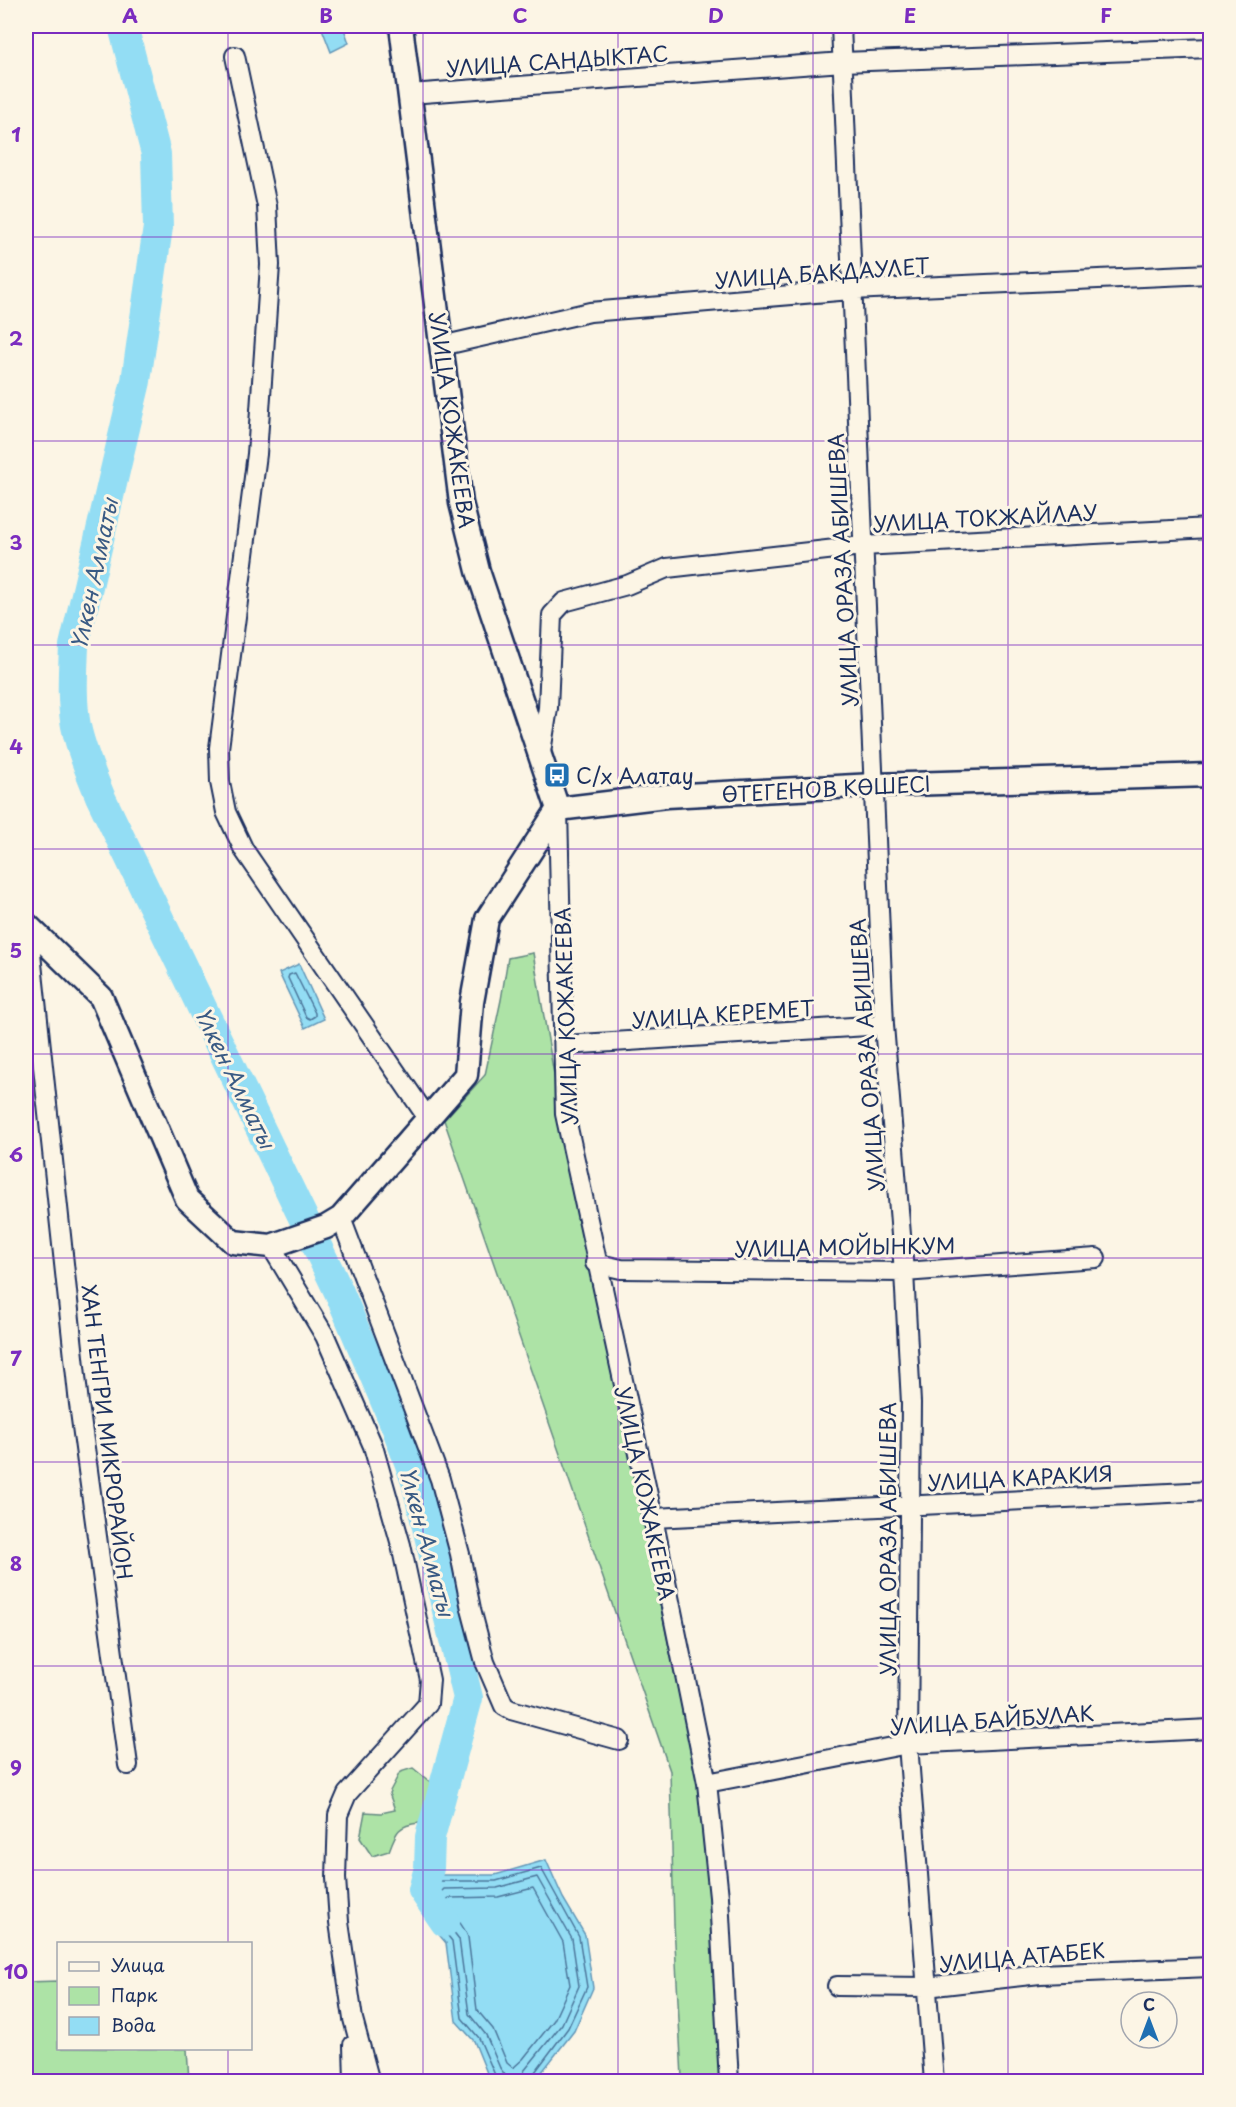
<svg xmlns="http://www.w3.org/2000/svg" width="1236" height="2107" font-family="'Playpen Sans',sans-serif">
<style>
.green{fill:#ade3a6;stroke:#648982;stroke-width:1.5}
.water{fill:#93ddf4;stroke:#6397b8;stroke-width:1.5}
.lines{fill:none;stroke-linecap:round;stroke-linejoin:round}
.shore{stroke:#4b759a;stroke-width:1.5}
.river{stroke:#93ddf4;stroke-width:30}
.minor-casing{stroke:#1b2f5e;stroke-width:22}
.tertiary-casing{stroke:#1b2f5e;stroke-width:27}
.minor{stroke:#fcf5e5;stroke-width:18}
.tertiary{stroke:#fcf5e5;stroke-width:22}
.grid{fill:none;stroke:#7b2cbf;stroke-width:1.5;stroke-opacity:0.55}
.labels{text-anchor:middle;dominant-baseline:central;stroke-width:6;stroke-linejoin:round;paint-order:stroke}
.street-label{font-size:21px;fill:#1b2f5e;stroke:#fcf5e5}
.poi-label{font-size:21px;fill:#1b2f5e;stroke:#fcf5e5;text-anchor:start}
.water-label{font-size:22px;font-style:italic;fill:#395a84;stroke:#fcf5e5}
.neatline{fill:none;stroke:#7b2cbf;stroke-width:2}
.grid-label{font-size:20px;text-anchor:middle;font-weight:bold;fill:#7b2cbf}
</style>
<rect width="100%" height="100%" fill="#fcf5e5"/>
<filter id="ink" filterUnits="userSpaceOnUse"><feTurbulence type="fractalNoise" baseFrequency=".0167" numOctaves="2"/><feDisplacementMap in="SourceGraphic" scale="12" xChannelSelector="R" yChannelSelector="G"/><feConvolveMatrix kernelMatrix="1 2 1 2 8 2 1 2 1" color-interpolation-filters="sRGB"/></filter>
<g filter="url(#ink)">
<path class="green" d="M533,953L561,1115L658,1594L695,1770L708,1817L723,2076L682,2078L674,1924L670,1771L444,1120L485,1075L501,1000L508,958Z
M413,1768L429,1781H436L426,1827L419,1823C398,1825 396,1832 389,1851L372,1856L360,1838L365,1812L381,1813L395,1810L389,1793L400,1772Z
M58,1981V2048L187,2049L189,2081H26V1982Z"/>
<path class="water" d="M321,26H343L349,43L331,52Z
M299,964L324,1019L305,1028L279,973Z
M546,1860L563,1898L585,1935L593,1988L574,2031L538,2077L529,2082L499,2081L489,2078L474,2041L456,2021L446,1943L431,1925L418,1890L431,1883L432,1875H495Z"/>
<g class="lines">
<path class="shore" d="M295,973L315,1013V1016L310,1019L306,1017L288,978L289,975Z
M533,1888L563,1942L570,1985L554,2020L523,2059L513,2068L507,2063L493,2029L477,2010L468,1937C463,1923 451,1915 446,1900L449,1898L498,1897Z
M498,2082L479,2038L462,2018L452,1941L436,1921L426,1894L434,1888L439,1881H496L541,1868L579,1937L587,1987L568,2028L535,2072L530,2075L528,2082
M505,2082V2075L500,2068L486,2035L469,2014L459,1939L443,1918L435,1898L444,1889L497,1888L537,1877L572,1939L579,1986L562,2024L524,2071L521,2082"/>
<path class="river" d="M123,26L156,154L158,227L136,381L74,646C73,672 71,700 76,726C81,750 91,774 100,796L339,1292L397,1429L416,1481L468,1698L430,1837L429,1868L423,1890L445,1922"/>
<defs>
<path id="minor" d="M841,26L884,1025L904,1272L911,1403L908,1744L934,2082
M235,56L267,206L270,265L257,454L219,748L220,782L226,812L244,850L429,1120
M410,94L843,62L1210,48
M441,346L590,312L851,290L1210,274
M541,752L548,708L552,615L564,602L627,585L667,568L862,546L1210,528
M558,809L565,1114L653,1518L707,1783L719,1897L729,2082
M28,926L79,1404L128,1765
M565,1045L884,1025
M341,1218L440,1479L460,1554L471,1609L485,1662L504,1706L511,1710L619,1740
M271,1246L325,1336L373,1446L401,1545L430,1680L428,1704L347,1794L338,1815L336,1878L339,1922L353,2019L370,2082
M595,1263L621,1269L904,1272L1096,1258
M653,1518L1210,1491
M707,1783L908,1744L1210,1729
M837,1986L926,1987L1040,1974L1210,1967
M353,2045L354,2082"/>
<path id="tertiary" d="M401,26L461,503L478,571L558,809
M26,924L101,997L187,1199L233,1242L271,1246L326,1227L341,1218L466,1075L472,1002L487,919L558,809L666,796L874,785L1210,775"/>
</defs>
<use href="#minor" class="minor-casing"/>
<use href="#tertiary" class="tertiary-casing"/>
<use href="#minor" class="minor"/>
<use href="#tertiary" class="tertiary"/>
</g>
</g>
<path class="grid" d="M228,26V1944M423,26V2082M618,26V2082M813,26V2082M1008,26V2082M26,237H1210M26,441H1210M26,645H1210M26,849H1210M26,1054H1210M26,1258H1210M26,1462H1210M26,1666H1210M26,1870H1210M228,2048V2082"/>
<defs>
<symbol id="bus-square" viewBox="-11 -11 22 22"><rect x="-9" y="-9" width="18" height="18" rx="4" fill="#1f6fb2" stroke="#fcf5e5"/><path d="M-5-6H5V4H4V6H2V4H-2V6H-4V4H-5ZM-3.5-4V0h7V-4ZM-3.5 1.2v1.5H-2V1.2ZM2 1.2v1.5H3.5V1.2Z" fill="#fff"/></symbol>
</defs>
<g fill-rule="evenodd">
<use href="#bus-square" x="542" y="760" width="30" height="30"/>
</g>
<g class="labels">
<g class="street-label">
<text transform="translate(557 60) rotate(-4)">УЛИЦА САНДЫКТАС</text>
<text transform="translate(822 272) rotate(-4)">УЛИЦА БАКДАУЛЕТ</text>
<text transform="translate(453 420) rotate(82)">УЛИЦА КОЖАКЕЕВА</text>
<text transform="translate(985 517) rotate(-3)">УЛИЦА ТОКЖАЙЛАУ</text>
<text transform="translate(842 570) rotate(-93)">УЛИЦА ОРАЗА АБИШЕВА</text>
<text transform="translate(826 788) rotate(-3)">ӨТЕГЕНОВ КӨШЕСІ</text>
<text transform="translate(723 1013) rotate(-4)">УЛИЦА КЕРЕМЕТ</text>
<text transform="translate(565 1016) rotate(-92)">УЛИЦА КОЖАКЕЕВА</text>
<text transform="translate(866 1055) rotate(-94)">УЛИЦА ОРАЗА АБИШЕВА</text>
<text transform="translate(845 1246) rotate(-1)">УЛИЦА МОЙЫНКУМ</text>
<text transform="translate(108 1432) rotate(83)">ХАН ТЕНГРИ МИКРОРАЙОН</text>
<text transform="translate(1020 1477) rotate(-3)">УЛИЦА КАРАКИЯ</text>
<text transform="translate(646 1493) rotate(78)">УЛИЦА КОЖАКЕЕВА</text>
<text transform="translate(887 1539) rotate(-90)">УЛИЦА ОРАЗА АБИШЕВА</text>
<text transform="translate(992 1719) rotate(-4)">УЛИЦА БАЙБУЛАК</text>
<text transform="translate(1022 1956) rotate(-5)">УЛИЦА АТАБЕК</text>
</g>
<g class="poi-label">
<text x="576" y="775">С/х Алатау</text>
</g>
<g class="water-label">
<text transform="translate(93 574) rotate(-78)">Үлкен Алматы</text>
<text transform="translate(236 1077) rotate(64)">Үлкен Алматы</text>
<text transform="translate(428 1541) rotate(75)">Үлкен Алматы</text>
</g>
</g>
<rect width="1236" height="2107" fill="none" stroke="#fcf5e5" stroke-width="66"/>
<rect x="57" y="1942" width="195" height="108" fill="#fcf5e5" stroke="#a2a6af" stroke-width="1.5"/>
<rect x="69" y="1962" width="30" height="9" fill="#fcf5e5" stroke="#a2a6af" stroke-width="1.5"/>
<text x="111" y="1972" font-size="18" fill="#1b2f5e">Улица</text>
<rect x="69" y="1987" width="30" height="18" fill="#ade3a6" stroke="#a2a6af" stroke-width="1.5"/>
<text x="111" y="2002" font-size="18" fill="#1b2f5e">Парк</text>
<rect x="69" y="2017" width="30" height="18" fill="#93ddf4" stroke="#a2a6af" stroke-width="1.5"/>
<text x="111" y="2032" font-size="18" fill="#1b2f5e">Вода</text>
<g transform="translate(1149 2020)"><circle r="28" fill="#fcf5e5" stroke="#a2a6af" stroke-width="1.5"/>
<path d="M0-4.5L10 22L0 15L-10 22Z" fill="#1f6fb2"/>
<text y="-9" font-size="16" font-weight="bold" text-anchor="middle" fill="#1b2f5e">С</text>
</g>
<rect x="33" y="33" width="1170" height="2041" class="neatline"/>
<g class="grid-label">
<text x="130" y="23">A</text>
<text x="326" y="23">B</text>
<text x="520" y="23">C</text>
<text x="716" y="23">D</text>
<text x="910" y="23">E</text>
<text x="1106" y="23">F</text>
<text x="16" y="142">1</text>
<text x="16" y="346">2</text>
<text x="16" y="550">3</text>
<text x="16" y="754">4</text>
<text x="16" y="958">5</text>
<text x="16" y="1162">6</text>
<text x="16" y="1366">7</text>
<text x="16" y="1571">8</text>
<text x="16" y="1775">9</text>
<text x="16" y="1979">10</text>
</g>
</svg>
